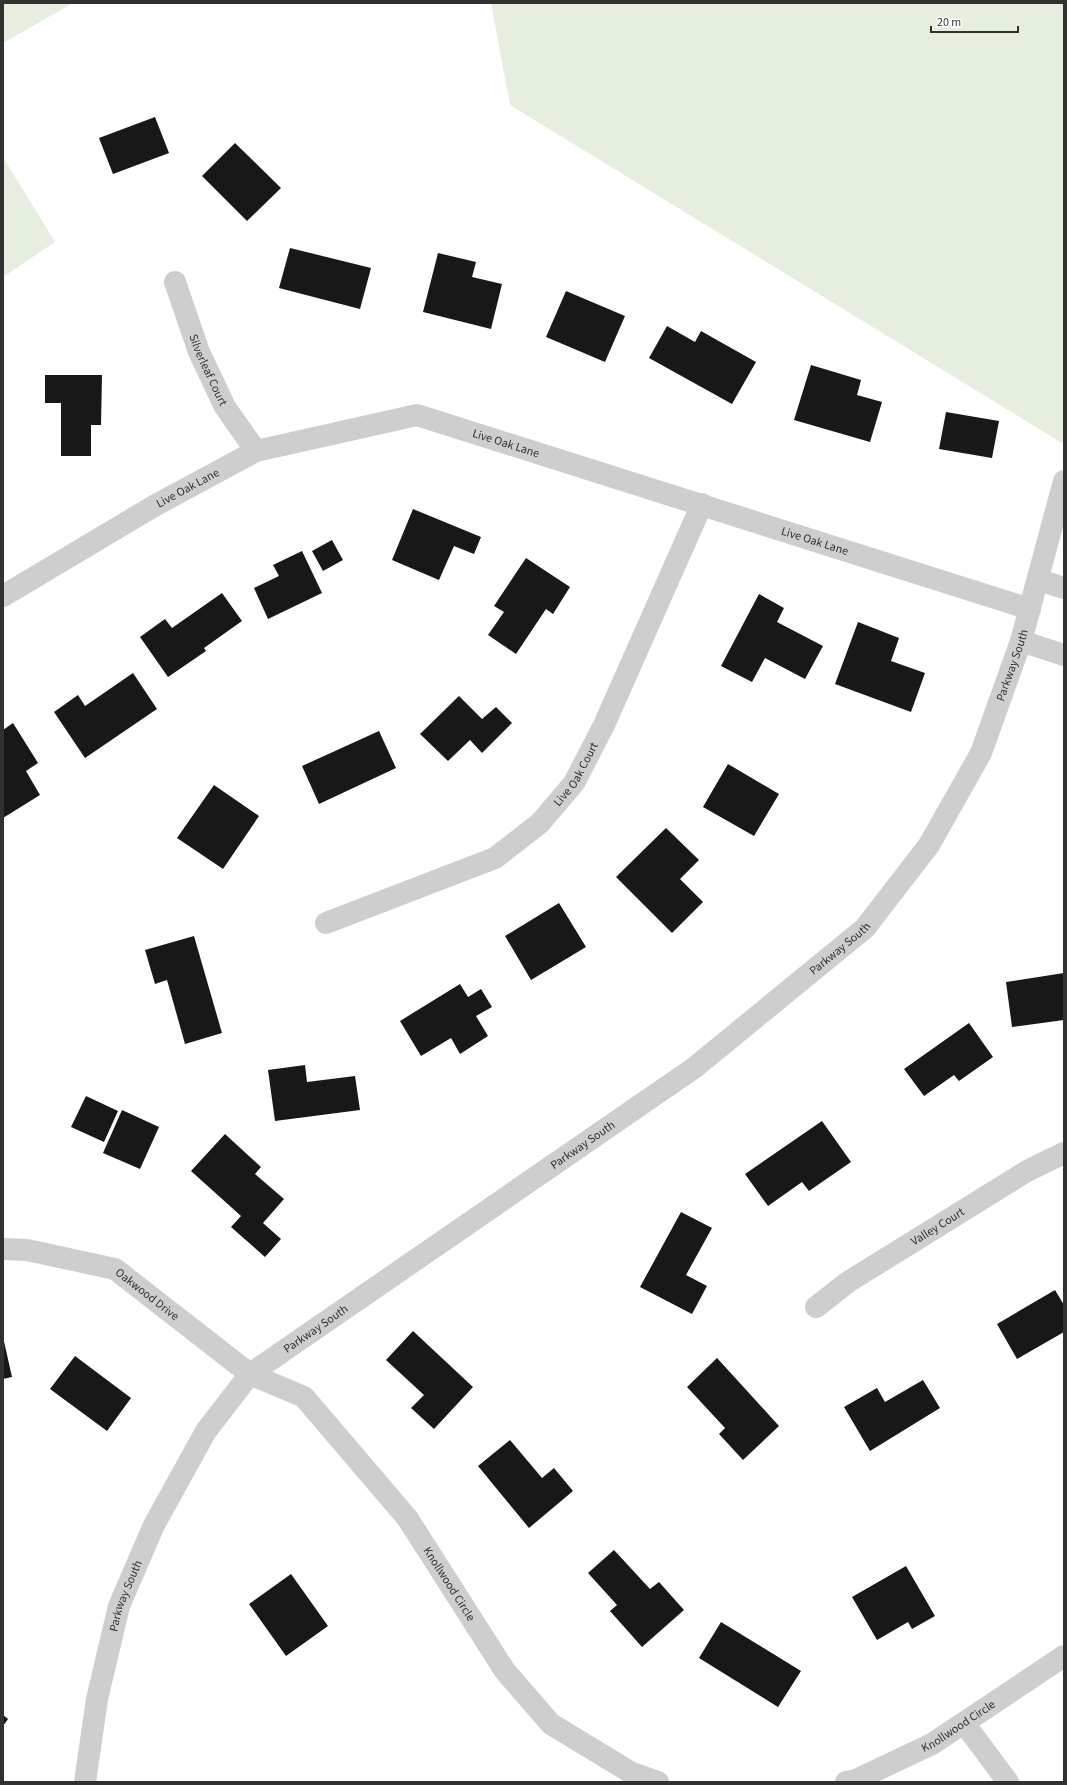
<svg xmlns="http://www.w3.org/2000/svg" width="1067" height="1785" font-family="'Source Sans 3',sans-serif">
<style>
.green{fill:#e6eedf}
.building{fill:#181818}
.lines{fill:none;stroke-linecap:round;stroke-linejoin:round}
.minor{stroke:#cecece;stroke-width:22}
.labels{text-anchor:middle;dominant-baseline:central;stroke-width:4;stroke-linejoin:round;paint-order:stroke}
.street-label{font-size:12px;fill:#313131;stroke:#fff}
</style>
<rect width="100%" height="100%" fill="#fff"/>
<path class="green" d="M3,3H73L3,43Z
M491,3H1064V435L1062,443L510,105Z
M3,157L55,242L3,277Z"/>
<path class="building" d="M155,117L169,153L113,174L99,138Z
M235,143L281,188L247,221L202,176Z
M290,248L371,268L360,309L279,288Z
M438,253L476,262L472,277L502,284L491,329L423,312Z
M566,291L625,316L605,362L546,337Z
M667,326L695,342L701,331L756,362L732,404L649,358Z
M811,365L861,380L857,395L882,402L870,442L794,420Z
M45,375H102L101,425H91V456H61V403H45Z
M946,412L999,421L992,458L939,449Z
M413,509L481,537L474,554L454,546L439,580L392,560Z
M332,540L343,560L323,571L312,551Z
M302,551L322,593L268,619L254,588L279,576L273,565Z
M526,558L570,587L553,614L546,609L516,654L488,635L504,612L494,606Z
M222,593L242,621L204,648L206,651L168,677L140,637L165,619L172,628Z
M759,594L784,608L777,622L823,646L805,679L765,658L752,682L721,666Z
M858,622L899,638L891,661L925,673L911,712L835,684Z
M133,673L157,709L85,758L54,712L78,695L85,706Z
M459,696L482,719L496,707L512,723L482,753L470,740L448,761L420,734Z
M13,723L38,763L26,771L40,795L3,818V730Z
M379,731L396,768L319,804L302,766Z
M728,764L779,794L754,836L703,807Z
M214,785L259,816L223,869L177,838Z
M666,828L699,860L680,879L703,902L672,933L616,877Z
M559,903L586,947L531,980L505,936Z
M194,936L222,1033L185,1044L167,980L155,984L145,950Z
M1064,973V1020L1012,1027L1006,982Z
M460,984L468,997L481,989L492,1007L476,1016L488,1036L460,1054L451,1038L421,1056L400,1021Z
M969,1023L993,1057L959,1081L954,1075L924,1096L904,1069Z
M305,1065L307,1082L355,1076L360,1110L275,1121L268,1070Z
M86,1096L118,1111L104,1142L71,1127Z
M122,1110L159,1127L140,1169L103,1153Z
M822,1121L851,1162L809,1191L802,1182L768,1206L745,1174Z
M225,1134L261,1167L255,1174L284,1199L263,1223L281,1239L265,1257L231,1227L241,1216L191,1171Z
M681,1212L712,1228L686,1275L707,1286L692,1314L640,1287Z
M1055,1290L1064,1305V1332L1017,1359L997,1324Z
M413,1331L473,1387L434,1429L411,1408L424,1395L386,1360Z
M3,1337L12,1377L3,1379Z
M75,1356L131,1398L107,1431L50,1389Z
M717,1358L779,1426L743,1460L719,1434L725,1428L687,1387Z
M923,1380L940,1408L870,1451L844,1407L877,1388L885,1402Z
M510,1440L542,1478L554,1468L573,1491L529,1528L478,1466Z
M614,1550L650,1589L659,1582L684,1610L642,1647L610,1611L617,1605L588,1573Z
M906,1566L935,1616L912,1629L908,1622L877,1640L852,1597Z
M291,1574L328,1626L286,1656L249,1604Z
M721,1622L801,1671L778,1707L699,1658Z
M3,1715L8,1719L3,1726Z"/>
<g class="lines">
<g class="minor">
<path id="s1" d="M175,282L199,352L225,407L256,451"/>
<path d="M1039,580L1064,588"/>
<path id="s2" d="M3,596L154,506L256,451L417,415L1030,609"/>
<path d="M1021,641L1064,655"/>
<path id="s3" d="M326,923L495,858L540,823L574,783L604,725L702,504"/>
<path id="s4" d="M3,1249L27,1250L115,1269L250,1374L304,1397L408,1519L505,1671L551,1724L630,1772L658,1782"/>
<path id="s5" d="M816,1307L848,1282L1027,1171L1064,1153"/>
<path d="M964,1723L1008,1782"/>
<path id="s6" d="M85,1782L97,1699L119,1606L154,1525L206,1431L250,1374L694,1068L865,928L929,845L981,753L1021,641L1064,481"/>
<path id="s7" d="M846,1782L856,1780L932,1744L1064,1656"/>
</g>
</g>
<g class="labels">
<g class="street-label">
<text stroke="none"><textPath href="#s1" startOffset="94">Silverleaf Court</textPath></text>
<text stroke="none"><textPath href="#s2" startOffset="550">Live Oak Lane</textPath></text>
<text stroke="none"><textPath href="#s2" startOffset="214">Live Oak Lane</textPath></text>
<text stroke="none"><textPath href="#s2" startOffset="874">Live Oak Lane</textPath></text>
<text stroke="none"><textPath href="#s6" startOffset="1511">Parkway South</textPath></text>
<text stroke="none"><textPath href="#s3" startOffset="299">Live Oak Court</textPath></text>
<text stroke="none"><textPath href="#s6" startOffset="1175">Parkway South</textPath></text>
<text stroke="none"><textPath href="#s6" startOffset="851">Parkway South</textPath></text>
<text stroke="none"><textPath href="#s5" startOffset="146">Valley Court</textPath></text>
<text stroke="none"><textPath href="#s4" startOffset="155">Oakwood Drive</textPath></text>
<text stroke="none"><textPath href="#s6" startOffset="527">Parkway South</textPath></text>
<text stroke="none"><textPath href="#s4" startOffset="581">Knollwood Circle</textPath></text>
<text stroke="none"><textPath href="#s6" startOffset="191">Parkway South</textPath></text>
<text stroke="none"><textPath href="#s7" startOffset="126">Knollwood Circle</textPath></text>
</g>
</g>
<rect width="1067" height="1785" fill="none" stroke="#313131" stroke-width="8"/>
<path d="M931 26v6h87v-6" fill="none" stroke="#313131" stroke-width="2"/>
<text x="937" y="26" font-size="12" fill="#313131" stroke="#ffffff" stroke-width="3" paint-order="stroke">20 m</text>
</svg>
